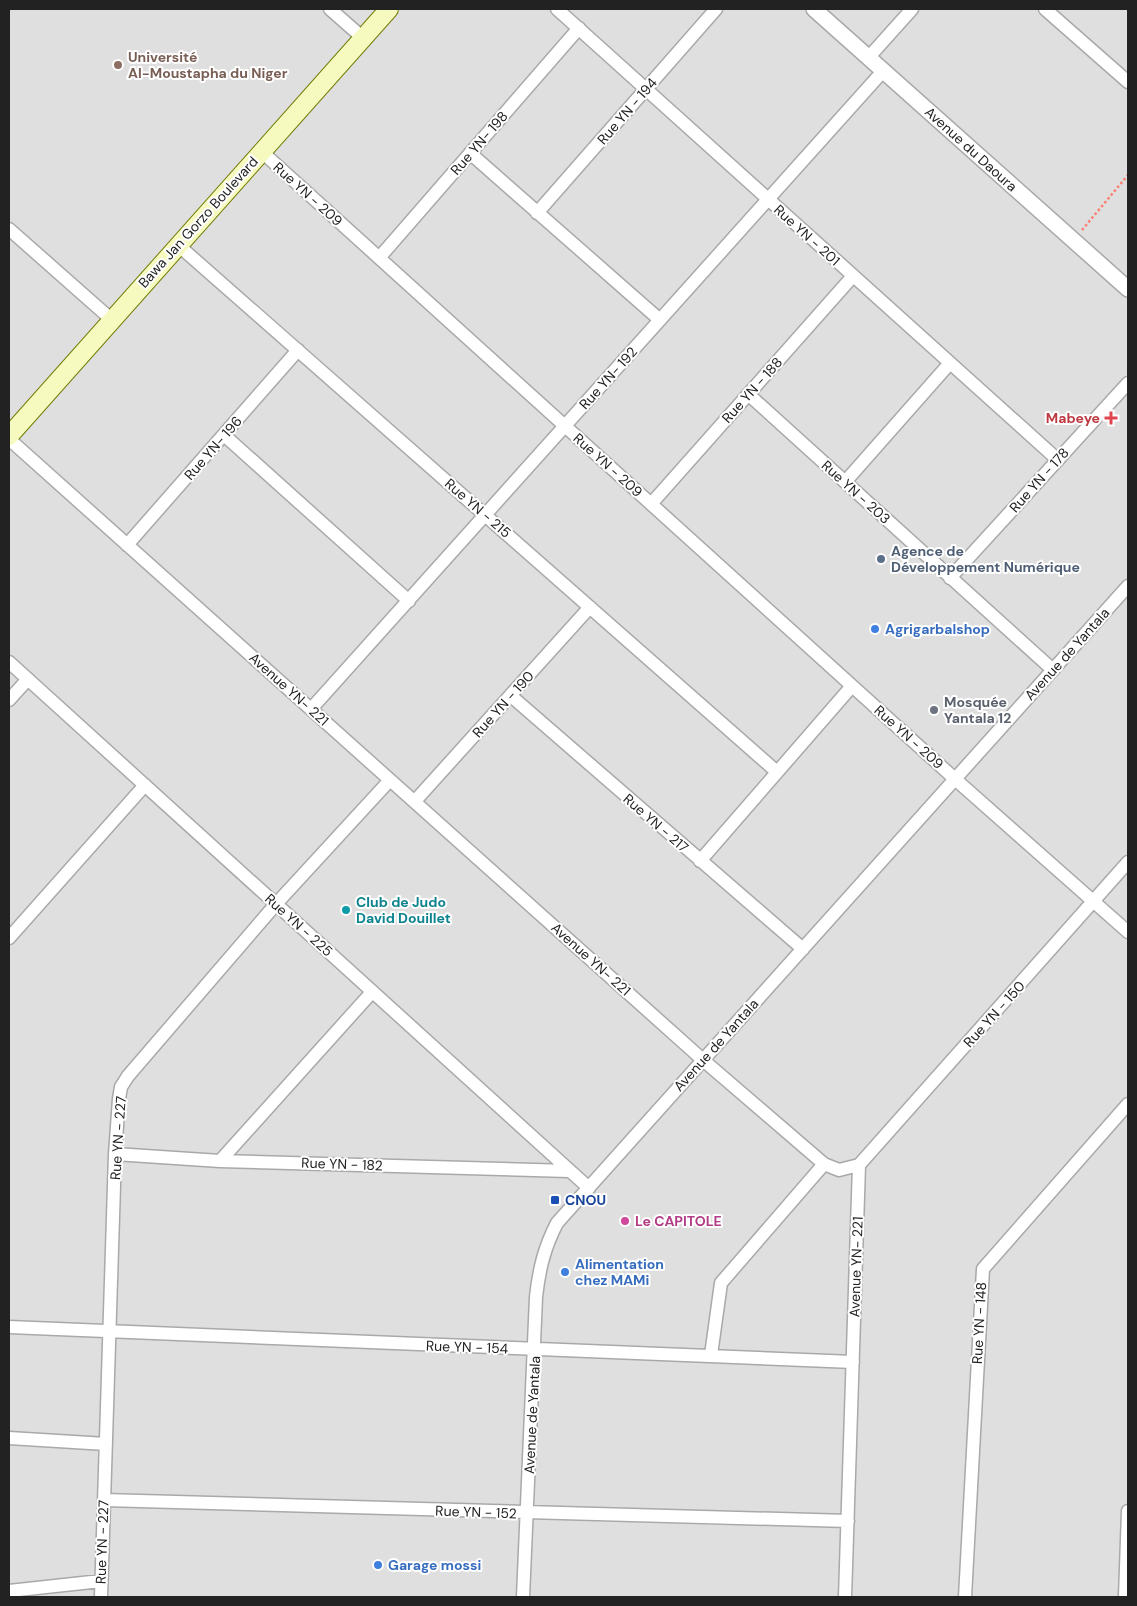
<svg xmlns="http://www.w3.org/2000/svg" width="1137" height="1606" font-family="'DM Sans',sans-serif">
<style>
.residential{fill:#e0dfdf}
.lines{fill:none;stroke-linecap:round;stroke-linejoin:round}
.minor-casing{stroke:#a9a9a9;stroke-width:15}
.tertiary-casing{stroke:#a9a9a9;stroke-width:18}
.secondary-casing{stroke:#707d05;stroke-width:20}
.path{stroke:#fa8072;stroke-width:2.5;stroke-dasharray:2.5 2.5;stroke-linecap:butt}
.minor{stroke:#fff;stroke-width:12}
.tertiary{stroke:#fff;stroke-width:15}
.secondary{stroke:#f7fabf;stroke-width:18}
.education-dot{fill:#8d6e63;stroke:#fff;stroke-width:2}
.health-dot{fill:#e0444e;stroke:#fff;stroke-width:2}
.service-dot{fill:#5c6f8a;stroke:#fff;stroke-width:2}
.shop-dot{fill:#3f7fe0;stroke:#fff;stroke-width:2}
.worship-dot{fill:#6b7280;stroke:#fff;stroke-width:2}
.culture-dot{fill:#0f9aa8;stroke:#fff;stroke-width:2}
.transit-dot{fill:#1a4fb4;stroke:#fff;stroke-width:2}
.hotel-dot{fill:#d1479c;stroke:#fff;stroke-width:2}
.labels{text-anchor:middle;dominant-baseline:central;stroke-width:4;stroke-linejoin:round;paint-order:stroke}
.education-label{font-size:14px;font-weight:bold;fill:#785e54;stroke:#fff;text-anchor:start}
.street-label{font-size:14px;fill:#222;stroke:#fff}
.health-label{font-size:14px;font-weight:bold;fill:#be3a42;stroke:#fff;text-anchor:end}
.service-label{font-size:14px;font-weight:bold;fill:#4e5e75;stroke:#fff;text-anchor:start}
.shop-label{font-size:14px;font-weight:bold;fill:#366cbe;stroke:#fff;text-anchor:start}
.worship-label{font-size:14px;font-weight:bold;fill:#5b616d;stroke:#fff;text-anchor:start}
.culture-label{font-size:14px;font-weight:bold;fill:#0d838f;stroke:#fff;text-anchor:start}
.transit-label{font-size:14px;font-weight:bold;fill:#164399;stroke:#fff;text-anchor:start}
.hotel-label{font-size:14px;font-weight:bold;fill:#b23c85;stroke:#fff;text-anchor:start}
</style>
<rect width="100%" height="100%" fill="#f2efe9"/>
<path class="residential" d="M9,9H1128V1597H9Z"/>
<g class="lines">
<defs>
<path id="minor" d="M330,9L363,38
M557,9L1058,460
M1045,9L1128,82
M869,57L912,9
M261,151L955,779L1128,932
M470,153L660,320
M537,213L716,9
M9,229L112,320
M178,245L777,772
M379,258L579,28
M748,394L1053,670
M224,435L409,601
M9,439L703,1060L824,1164L839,1170L859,1165
M845,482L950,363
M651,504L853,276
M127,545L298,350
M950,578L1128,383
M9,662L589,1188
M511,696L803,949
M9,700L28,679
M311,709L884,70
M415,801L590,607
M700,861L852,686
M9,938L145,785
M115,1154L220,1161L569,1171
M220,1161L372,992
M859,1165L1128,862
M9,1327L853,1362
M711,1355L721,1283L824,1164
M9,1438L106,1444
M104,1500L848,1521
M9,1591L101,1581
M101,1597L115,1154L119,1099L121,1087L128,1076L276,904L390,780
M523,1597L536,1297C539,1270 544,1248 557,1223L1128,586
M845,1597L859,1165
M965,1597L983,1269L1128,1104
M1125,1597L1128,1511"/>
<path id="tertiary" d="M814,9L1128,289"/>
<path id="secondary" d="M9,436L389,9"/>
</defs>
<use href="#minor" class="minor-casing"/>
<use href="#tertiary" class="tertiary-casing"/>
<use href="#secondary" class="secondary-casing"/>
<path class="path" d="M1082,230L1128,175"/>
<use href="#minor" class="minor"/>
<use href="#tertiary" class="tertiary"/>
<use href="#secondary" class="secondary"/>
</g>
<circle class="education-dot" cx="118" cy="65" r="5"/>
<path class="health-dot" d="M1108.5 410.5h5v5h5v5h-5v5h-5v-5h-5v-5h5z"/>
<circle class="service-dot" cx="881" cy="559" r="5"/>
<g class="shop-dot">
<circle cx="875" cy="629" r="5"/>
<circle cx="565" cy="1272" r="5"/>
<circle cx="378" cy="1565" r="5"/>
</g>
<circle class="worship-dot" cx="934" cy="710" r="5"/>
<circle class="culture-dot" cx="346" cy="910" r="5"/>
<rect class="transit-dot" x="550" y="1195" width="10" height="10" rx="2.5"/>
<circle class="hotel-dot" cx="625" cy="1221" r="5"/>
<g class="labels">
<g class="education-label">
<text x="128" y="57">Université<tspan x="128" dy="16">Al-Moustapha du Niger</tspan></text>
</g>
<g class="street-label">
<text transform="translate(627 111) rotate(-49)">Rue YN - 194</text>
<text transform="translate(479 143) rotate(-49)">Rue YN- 198</text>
<text transform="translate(971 149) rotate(42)">Avenue du Daoura</text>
<text transform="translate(308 194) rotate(42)">Rue YN - 209</text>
<text transform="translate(198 222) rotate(-48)">Bawa Jan Gorzo Boulevard</text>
<text transform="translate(807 235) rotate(42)">Rue YN - 201</text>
<text transform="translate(608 378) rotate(-48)">Rue YN- 192</text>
<text transform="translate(752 390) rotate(-48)">Rue YN - 188</text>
<text transform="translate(213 448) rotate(-49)">Rue YN- 196</text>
<text transform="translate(608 465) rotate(42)">Rue YN - 209</text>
<text transform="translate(1039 480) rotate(-48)">Rue YN - 178</text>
<text transform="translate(856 492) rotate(42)">Rue YN - 203</text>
<text transform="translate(478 508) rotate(41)">Rue YN - 215</text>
<text transform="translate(1067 654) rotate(-48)">Avenue de Yantala</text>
<text transform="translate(289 689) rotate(42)">Avenue YN- 221</text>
<text transform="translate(503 704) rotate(-48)">Rue YN - 190</text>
<text transform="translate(909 737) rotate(42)">Rue YN - 209</text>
<text transform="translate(656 823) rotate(41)">Rue YN - 217</text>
<text transform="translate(299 925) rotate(42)">Rue YN - 225</text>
<text transform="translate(591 959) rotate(42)">Avenue YN- 221</text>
<text transform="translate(994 1014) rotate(-48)">Rue YN - 150</text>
<text transform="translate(716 1045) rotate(-48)">Avenue de Yantala</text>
<text transform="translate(118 1138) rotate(-86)">Rue YN - 227</text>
<text transform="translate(342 1164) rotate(2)">Rue YN - 182</text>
<text transform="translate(856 1267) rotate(-88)">Avenue YN- 221</text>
<text transform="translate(979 1323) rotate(-87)">Rue YN - 148</text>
<text transform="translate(467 1347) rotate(2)">Rue YN - 154</text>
<text transform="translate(532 1415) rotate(-87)">Avenue de Yantala</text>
<text transform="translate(476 1512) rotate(2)">Rue YN - 152</text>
<text transform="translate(102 1542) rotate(-88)">Rue YN - 227</text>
</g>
<g class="health-label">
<text x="1100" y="418">Mabeye</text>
</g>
<g class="service-label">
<text x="891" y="551">Agence de<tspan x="891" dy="16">Développement Numérique</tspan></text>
</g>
<g class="shop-label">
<text x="885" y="629">Agrigarbalshop</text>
<text x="575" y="1264">Alimentation<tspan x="575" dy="16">chez MAMi</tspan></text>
<text x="388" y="1565">Garage mossi</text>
</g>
<g class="worship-label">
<text x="944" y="702">Mosquée<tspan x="944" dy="16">Yantala 12</tspan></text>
</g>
<g class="culture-label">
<text x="356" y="902">Club de Judo<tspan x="356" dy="16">David Douillet</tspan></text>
</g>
<g class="transit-label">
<text x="565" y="1200">CNOU</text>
</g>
<g class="hotel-label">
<text x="635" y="1221">Le CAPITOLE</text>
</g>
</g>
<rect width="1137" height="1606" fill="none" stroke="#222222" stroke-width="20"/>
</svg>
